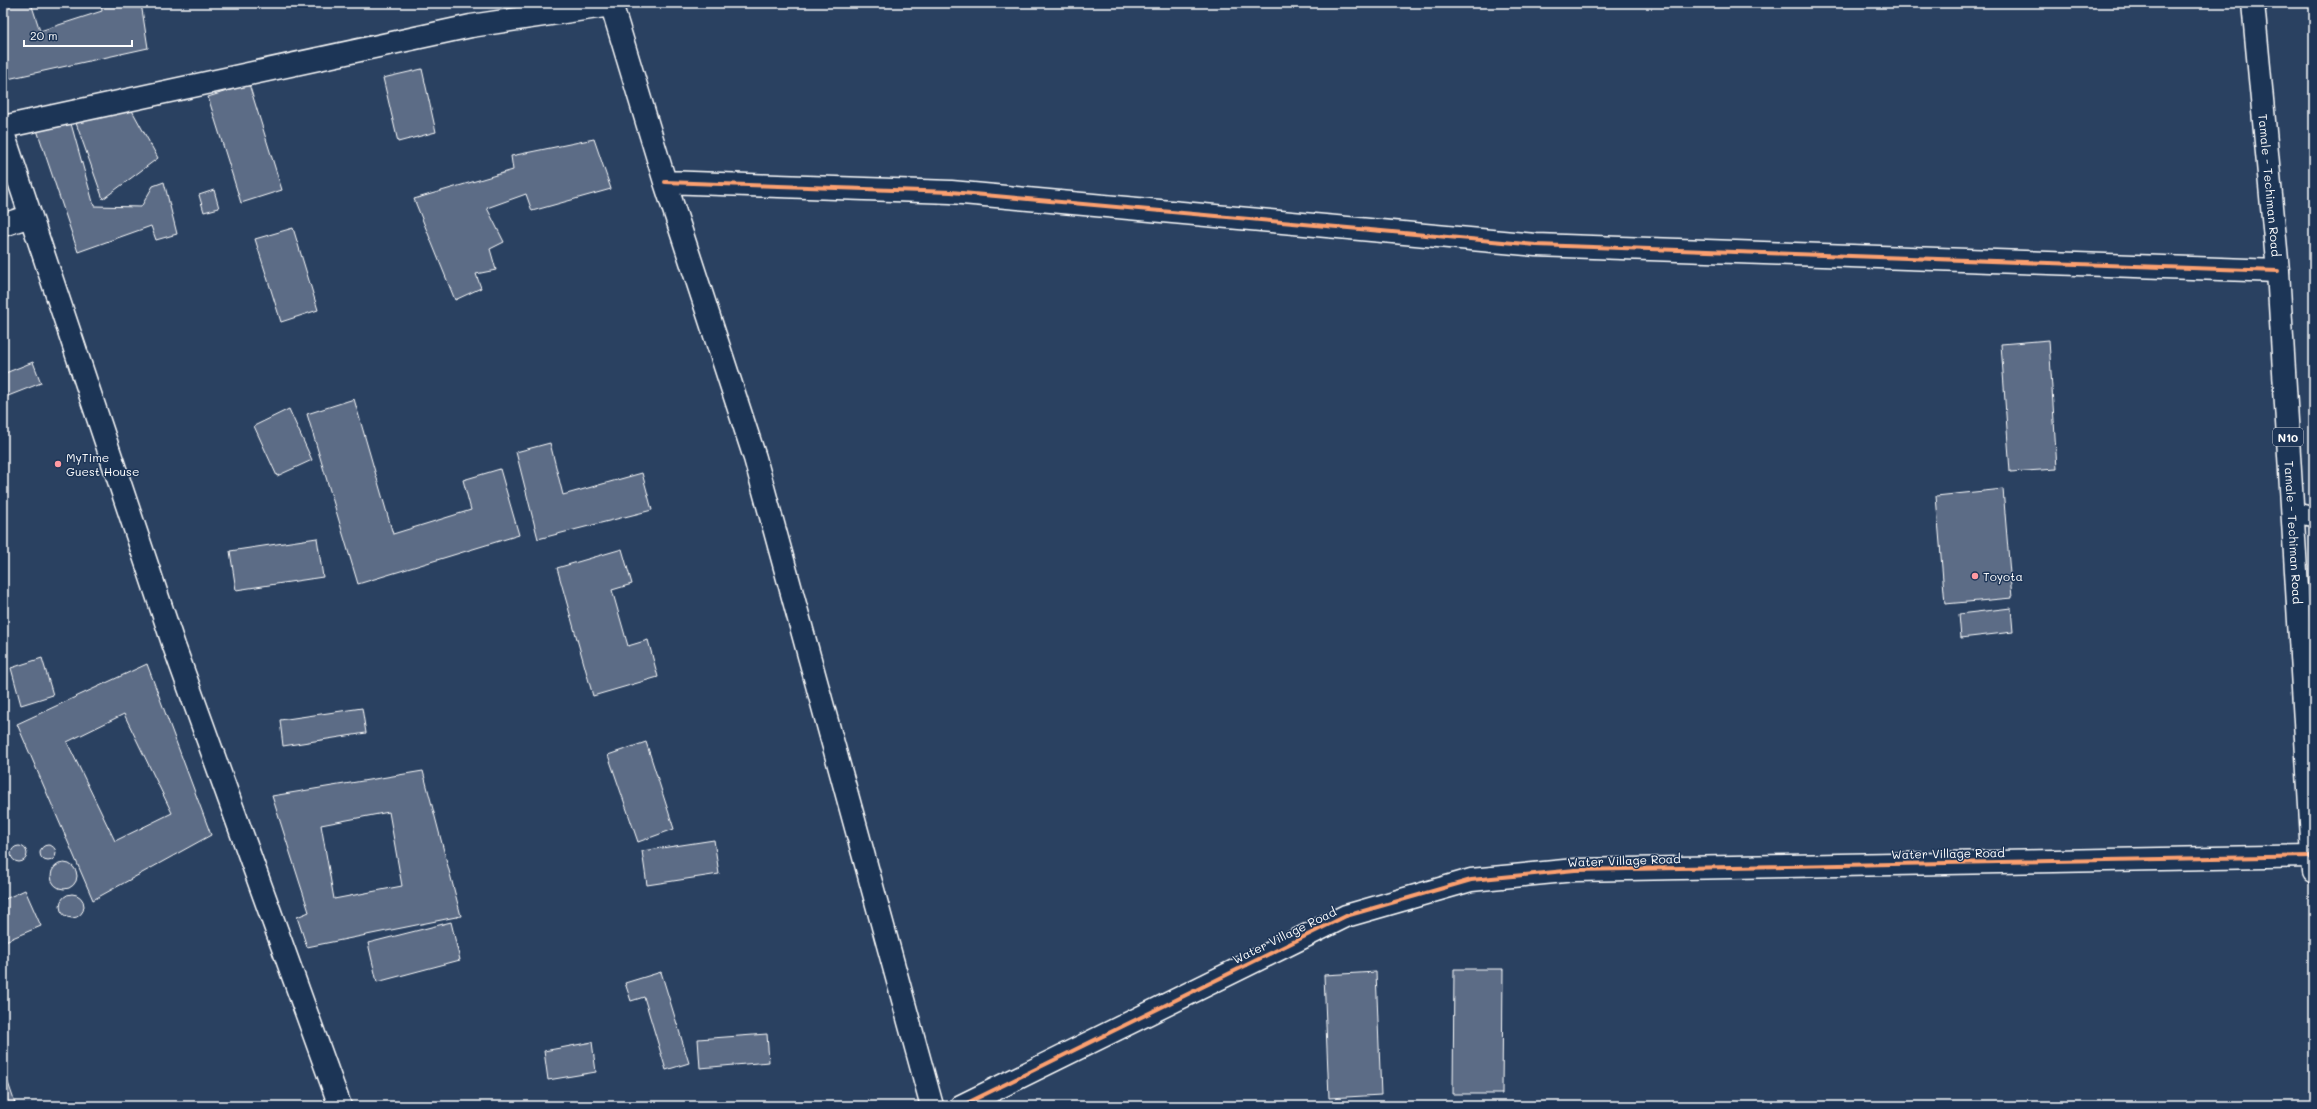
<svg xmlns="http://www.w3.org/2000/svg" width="2317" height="1109" font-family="Mali,sans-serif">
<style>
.building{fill:#5b6c86;stroke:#fff;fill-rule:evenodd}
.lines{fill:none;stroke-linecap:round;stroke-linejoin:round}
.lane-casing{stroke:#fff;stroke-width:22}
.street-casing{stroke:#fff;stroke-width:25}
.secondary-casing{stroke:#fff;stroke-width:25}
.highway-casing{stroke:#fff;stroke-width:25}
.lane{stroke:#1d3557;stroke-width:19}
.street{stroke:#1d3557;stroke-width:22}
.secondary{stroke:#1d3557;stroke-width:22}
.highway{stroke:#1d3557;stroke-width:22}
.cycleway-casing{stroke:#1d3557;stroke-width:6}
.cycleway{stroke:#fca06f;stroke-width:4}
.poi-dot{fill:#ff9aa2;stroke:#1d3557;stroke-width:1.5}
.labels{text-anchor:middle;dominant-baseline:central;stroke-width:3;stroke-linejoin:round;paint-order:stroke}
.shield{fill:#1d3557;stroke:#bbc2cd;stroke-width:1}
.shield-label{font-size:11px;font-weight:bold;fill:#fff}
.street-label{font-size:12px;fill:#fff;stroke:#1d3557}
.poi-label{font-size:12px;fill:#fff;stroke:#1d3557;text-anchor:start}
</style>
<rect width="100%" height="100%" fill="#2a4161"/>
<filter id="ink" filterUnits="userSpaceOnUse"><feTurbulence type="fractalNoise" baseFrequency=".025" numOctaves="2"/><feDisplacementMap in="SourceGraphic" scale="8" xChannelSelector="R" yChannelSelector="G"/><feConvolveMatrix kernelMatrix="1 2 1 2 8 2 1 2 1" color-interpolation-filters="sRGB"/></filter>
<g filter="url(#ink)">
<path class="building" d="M3,3H31L40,31L102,11L101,3H141L148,48L3,80Z
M422,69L436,132L398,142L383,78Z
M249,84L282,190L241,203L208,97Z
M129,105L158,158L103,199L76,123Z
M70,120L94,206L141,207L153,186L164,182L177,234L156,240L151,226L78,252L36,127Z
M594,139L611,189L532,211L526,194L487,208L504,242L490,249L496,270L476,274L481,288L455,300L414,199L513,170L511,156Z
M214,190L219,208L204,212L199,195Z
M293,228L318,310L281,322L255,239Z
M2049,340L2057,469L2010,472L2001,344Z
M33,362L41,383L3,398V374Z
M354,399L393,534L471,510L463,480L500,469L519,535L358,584L307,414Z
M289,409L312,460L277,476L254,426Z
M550,443L563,495L642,473L652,510L538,539L516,452Z
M2003,489L2012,598L1945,604L1936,496Z
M317,538L323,577L236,590L230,551Z
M622,549L632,584L612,590L628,646L648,640L658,677L593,696L557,568Z
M2011,608L2013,632L1961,638L1959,614Z
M42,658L53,695L21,705L11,668Z
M147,664L211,835L93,900L17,724ZM124,714L172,813L115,841L67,742Z
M362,708L366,733L283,746L280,720Z
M646,742L674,829L638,842L608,755Z
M423,771L461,916L307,947L297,917L309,912L272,796ZM389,812L402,886L334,899L321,825Z
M714,840L719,874L647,885L642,851Z
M40 853a8 8 0 1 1 16 0a8 8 0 1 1-16 0Z
M11 854a8 8 0 1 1 16 0a8 8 0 1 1-16 0Z
M51 876a13 13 0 1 1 26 0a13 13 0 1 1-26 0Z
M25,890L41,926L3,942V900Z
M60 906a12 12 0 1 1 24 0a12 12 0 1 1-24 0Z
M451,922L460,960L377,982L368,943Z
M1454,969H1503L1502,1094H1453Z
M661,972L689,1063L666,1070L644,997L631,1001L625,983Z
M1376,972L1381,1095L1329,1098L1324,975Z
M767,1034L769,1062L700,1068L698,1039Z
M592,1042L596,1072L548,1080L544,1051Z
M3,1068L16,1106H3Z"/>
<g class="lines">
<defs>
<path id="lane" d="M2292,512L2314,517"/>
<path id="street" d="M611,3L665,182L755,458L932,1106
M3,127L471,26L611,5
M3,133L174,646L340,1106
M665,182L951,192L1536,245L2278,271
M3,225L30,216"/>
<path id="secondary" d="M961,1106L1346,916L1471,880L1575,870L2313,856"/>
<g id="highway">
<path id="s1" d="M2253,3L2278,271L2314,872"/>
</g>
</defs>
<use href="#lane" class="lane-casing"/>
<use href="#street" class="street-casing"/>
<use href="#secondary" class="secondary-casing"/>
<use href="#highway" class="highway-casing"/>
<use href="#lane" class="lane"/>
<use href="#street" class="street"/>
<use href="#secondary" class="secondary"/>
<use href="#highway" class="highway"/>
<defs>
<path id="cycleway" d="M665,182L951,192L1536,245L2278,271
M961,1106L1346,916L1471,880L1575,870L2313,856"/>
</defs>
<use href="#cycleway" class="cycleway-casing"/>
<use href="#cycleway" class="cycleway"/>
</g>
</g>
<g class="poi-dot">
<circle cx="58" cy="464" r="4"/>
<circle cx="1975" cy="576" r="4"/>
</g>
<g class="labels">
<rect class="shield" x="2273" y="428" width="30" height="18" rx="3"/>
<g class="shield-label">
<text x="2288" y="437">N10</text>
</g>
<g class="street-label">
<text stroke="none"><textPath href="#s1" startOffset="183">Tamale - Techiman Road</textPath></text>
<text stroke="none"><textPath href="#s1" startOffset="531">Tamale - Techiman Road</textPath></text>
<text transform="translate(1948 853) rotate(-1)">Water Village Road</text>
<text transform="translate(1624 860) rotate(-2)">Water Village Road</text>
<text transform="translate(1284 935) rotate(-26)">Water Village Road</text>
</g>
<g class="poi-label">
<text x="66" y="457">MyTime<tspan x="66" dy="14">Guest House</tspan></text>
<text x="1983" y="576">Toyota</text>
</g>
</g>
<rect width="2317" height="1109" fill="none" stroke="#1d3557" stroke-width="16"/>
<rect x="8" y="8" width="2301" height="1093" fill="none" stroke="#fff" stroke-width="1.5" filter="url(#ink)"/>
<path d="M24 40v6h108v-6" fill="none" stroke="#ffffff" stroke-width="2"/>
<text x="30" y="40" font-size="12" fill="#ffffff" stroke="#1d3557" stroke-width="3" paint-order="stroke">20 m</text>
</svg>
